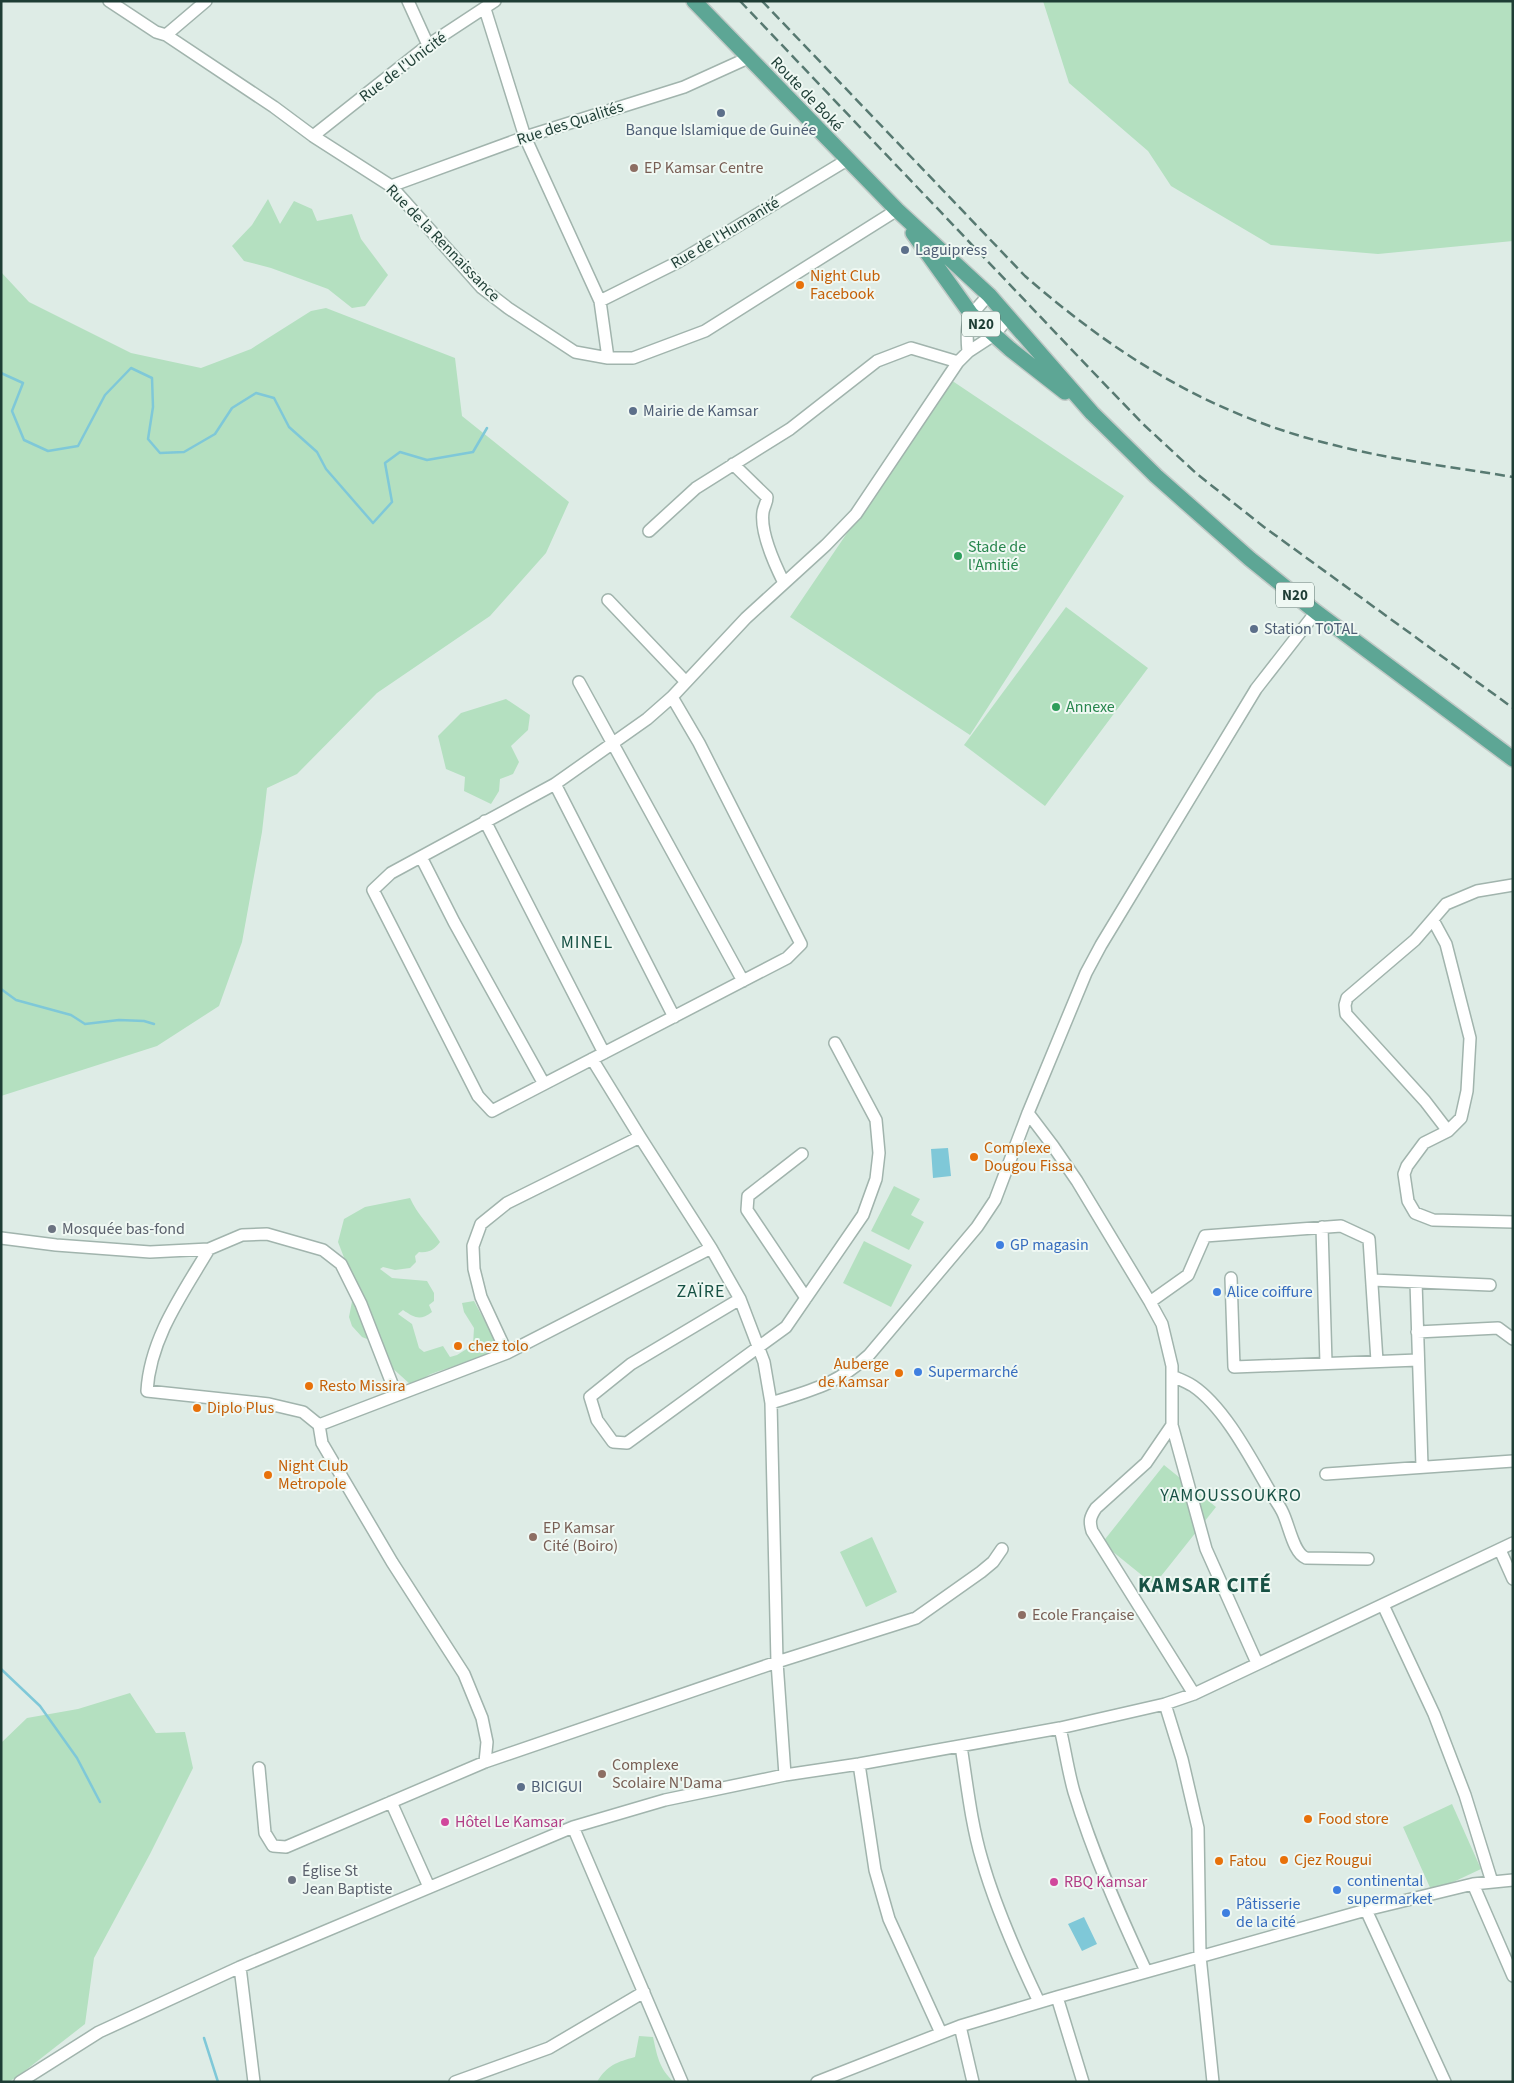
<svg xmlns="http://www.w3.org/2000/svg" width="1514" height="2083" font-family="'Source Sans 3',sans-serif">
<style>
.green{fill:#b4e0c0}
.water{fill:#7fc8d8}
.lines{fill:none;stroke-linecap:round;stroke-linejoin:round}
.stream{stroke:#7fc8d8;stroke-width:2.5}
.minor-casing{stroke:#a1b4ad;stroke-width:14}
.primary-casing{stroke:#c0c9c6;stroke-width:18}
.minor{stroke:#fff;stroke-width:11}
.primary{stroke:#5da695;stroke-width:15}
.rail{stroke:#577971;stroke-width:2.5;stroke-dasharray:10 5;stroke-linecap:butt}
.service-dot{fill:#5c6f8a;stroke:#eff8f3;stroke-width:2}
.education-dot{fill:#8d6e63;stroke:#eff8f3;stroke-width:2}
.food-dot{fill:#e8710a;stroke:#eff8f3;stroke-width:2}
.leisure-dot{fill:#2e9e5b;stroke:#eff8f3;stroke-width:2}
.worship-dot{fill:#6b7280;stroke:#eff8f3;stroke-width:2}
.shop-dot{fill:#3f7fe0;stroke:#eff8f3;stroke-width:2}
.hotel-dot{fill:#d1479c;stroke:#eff8f3;stroke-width:2}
.labels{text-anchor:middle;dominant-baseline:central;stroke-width:4;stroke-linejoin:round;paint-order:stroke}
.shield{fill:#eff8f3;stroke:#5d756e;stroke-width:1}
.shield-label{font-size:15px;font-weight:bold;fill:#1e3d35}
.street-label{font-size:16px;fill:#1e3d35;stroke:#eff8f3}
.service-label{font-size:16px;fill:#4e5e75;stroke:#eff8f3;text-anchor:start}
.education-label{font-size:16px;fill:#785e54;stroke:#eff8f3;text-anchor:start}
.food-label{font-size:16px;fill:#c56008;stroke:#eff8f3;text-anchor:start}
.leisure-label{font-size:16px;fill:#27864d;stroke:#eff8f3;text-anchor:start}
.worship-label{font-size:16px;fill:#5b616d;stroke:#eff8f3;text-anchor:start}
.shop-label{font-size:16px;fill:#366cbe;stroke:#eff8f3;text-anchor:start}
.hotel-label{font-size:16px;fill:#b23c85;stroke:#eff8f3;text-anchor:start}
.neighbourhood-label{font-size:18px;letter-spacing:1px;fill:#175144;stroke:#eff8f3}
.district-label{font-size:21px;font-weight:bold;letter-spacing:1px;fill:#175144;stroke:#eff8f3}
</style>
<rect width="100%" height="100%" fill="#deece6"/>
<path class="green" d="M1043,1H1513V241L1378,254L1271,245L1171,186L1148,151L1069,83Z
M268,199L280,224L294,201L312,209L317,221L352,214L361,239L388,275L365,306L352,308L328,289L271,268L244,261L232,246L252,225Z
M1,272L29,302L131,353L201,368L251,349L311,311L326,308L455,358L462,416L569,502L546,553L490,616L377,693L297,774L267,788L262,832L242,942L219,1006L157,1046L1,1096Z
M951,380L1124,496L970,735L790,617Z
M1066,607L1148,668L1045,806L964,745Z
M506,699L530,715L528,730L511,746L519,762L513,774L500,779L499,791L491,804L464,791L465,777L446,769L438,736L461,713Z
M894,1186L920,1199L911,1215L924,1222L909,1250L871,1231Z
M410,1198C417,1214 430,1226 440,1242C434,1250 429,1253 419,1252L415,1256L416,1262L410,1268L395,1270L383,1267L380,1269L392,1278L427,1281L434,1293V1301L429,1305L432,1312C420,1321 415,1318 403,1310L398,1314L412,1324L419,1348L424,1352L443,1346L450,1357L457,1355L473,1345L474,1328L464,1312L462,1303L474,1301L494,1338L495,1345L488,1350L487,1356C469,1363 449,1367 431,1374C422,1378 423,1382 411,1385L389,1365L382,1368L377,1362L372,1341L362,1337L352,1326L349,1317L355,1286L338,1242L344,1219L365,1207Z
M864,1241L912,1265L891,1307L843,1283Z
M1164,1465L1216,1507L1154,1585L1102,1543Z
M872,1537L897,1592L866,1607L840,1552Z
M130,1693L156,1733L185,1732L193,1768L150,1854L94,1958L85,2024L17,2077L8,2082H1V1743L27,1718L78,1709Z
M1452,1804L1481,1869L1432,1892L1403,1827Z
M639,2036L653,2037C657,2055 659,2069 674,2082H597C607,2065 617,2062 635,2057Z"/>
<path class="water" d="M948,1148L951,1176L933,1178L931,1149Z
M1084,1917L1097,1944L1082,1951L1068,1924Z"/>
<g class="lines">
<path class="stream" d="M1,373L23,383L12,411L24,440L48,451L78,446L105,395L131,368L152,378L153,407L148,439L160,453L184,452L215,434L232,408L256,393L274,398L289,427L317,452L326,469L373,523L392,502L385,463L400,452L427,460L473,452L487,428
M1,989L16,1000L71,1015L85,1024L119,1020L144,1021L154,1024
M1,1669L40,1706L77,1758L100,1802
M204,2038L218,2082"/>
<defs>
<path id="minor" d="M109,1L156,32L166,35L274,107L313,136L391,186L482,288L508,308L575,352L608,358H633L705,331L897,210
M408,1L428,45
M485,9L525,137L600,301L608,358
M166,35L206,1
M313,136L428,45L495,1
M391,186L525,137L684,87L748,58
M600,301L678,262L847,160
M968,352C965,321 968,317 989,295
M733,464L767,497C767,503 764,506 763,512C760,532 775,565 784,583
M649,531L696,488L790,429L877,361L911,348L958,362
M608,600L686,682
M579,682L743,981
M672,697L699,743L801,944L787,958L492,1111L478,1096L373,890L391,873L555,784L647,719L672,697L746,618L826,545L856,514L958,362L968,352L994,335L1009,317
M555,784L674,1017
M485,821L604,1053
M421,857L454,922L544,1084
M1433,920L1446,944L1470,1038L1467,1091L1461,1118L1448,1131L1424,1143L1407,1166L1404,1174L1408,1201L1415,1213L1433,1220L1513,1222
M592,1059L640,1137L711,1248L740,1299L764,1362L771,1403L777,1662L785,1775
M1028,1113L1053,1146L1077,1181L1150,1302L1162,1324L1172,1366V1425L1146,1463L1096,1508C1090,1517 1089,1521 1092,1531L1194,1694
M1448,1131L1425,1101L1346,1014L1345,1005L1347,998L1415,940L1446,904L1477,891L1513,885
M802,1154L748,1196L747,1210L806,1298
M1322,1227L1326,1363
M1,1238L56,1245L150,1252L209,1249L242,1235L267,1234L323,1250L341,1264L361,1304L396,1394
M209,1249C183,1293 150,1338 147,1391L269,1404L303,1412L319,1425
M1231,1278L1234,1367L1418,1360
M1372,1280L1490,1285
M1416,1282L1422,1466
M740,1299L631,1364L590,1397L597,1420L613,1442L627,1443L786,1327L863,1215L876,1179L879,1153L876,1120L835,1043
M1150,1302L1188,1275L1205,1236L1341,1226L1369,1239L1377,1361
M1417,1332L1498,1328L1513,1339
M507,1353L481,1297L474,1269L473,1246L481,1224L507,1203L640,1137
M1172,1376C1179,1379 1187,1382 1193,1386C1224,1407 1250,1457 1268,1488C1272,1496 1278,1503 1282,1511C1289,1524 1293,1553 1306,1558L1368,1559
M771,1403C812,1390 836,1385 869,1355L977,1227L995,1200L1028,1113L1086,973L1101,945L1256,689L1316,612
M1172,1425L1206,1549L1257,1663
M1326,1474L1513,1461
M1500,1550L1513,1579
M1383,1605L1434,1714L1465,1795L1492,1882
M1165,1704L1182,1759L1198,1828L1200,1956L1213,2082
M1060,1728C1065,1749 1068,1771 1074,1792C1093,1854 1119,1913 1146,1971
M961,1746C967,1784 971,1823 982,1860C996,1909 1017,1956 1039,2002
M485,1762L487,1742L482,1718L464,1674L392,1562L322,1443L319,1425L507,1353L711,1248
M859,1764L875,1870L889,1919L941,2033
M259,1768L265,1833L273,1846L286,1847L485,1762L777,1662L916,1618L981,1572L993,1562L1002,1549
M391,1802L429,1887
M573,1827L682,2082
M1473,1884L1513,1976
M1366,1910L1445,2082
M240,1967L254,2082
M1057,1997L1083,2082
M960,2026L973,2082
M20,2082L99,2032L240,1967L573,1827L665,1800L785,1775L859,1764L1060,1728L1165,1704L1194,1694L1513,1543
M455,2082L549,2048L644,1992
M817,2082L960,2026L1057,1997L1366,1910L1473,1884L1513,1880"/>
<path id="primary" d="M694,1L897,210L989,295L1092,413L1156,476L1250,559L1316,612L1513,759
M913,233L971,314L1010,349L1065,392"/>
</defs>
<use href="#minor" class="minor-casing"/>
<use href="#primary" class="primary-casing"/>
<use href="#minor" class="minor"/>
<use href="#primary" class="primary"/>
<path class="rail" d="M740,1L1092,371L1143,424L1197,474L1264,527L1513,708
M762,1L1025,276C1118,357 1213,416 1334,445C1392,460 1453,467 1513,477"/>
</g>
<g class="service-dot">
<circle cx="721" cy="113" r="5"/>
<circle cx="905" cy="250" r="5"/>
<circle cx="633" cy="411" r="5"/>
<circle cx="1254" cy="629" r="5"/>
<circle cx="521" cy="1787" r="5"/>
</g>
<g class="education-dot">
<circle cx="634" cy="168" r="5"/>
<circle cx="533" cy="1537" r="5"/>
<circle cx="1022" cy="1615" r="5"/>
<circle cx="602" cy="1774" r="5"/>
</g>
<g class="food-dot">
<circle cx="800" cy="285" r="5"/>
<circle cx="974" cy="1157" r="5"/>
<circle cx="458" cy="1346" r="5"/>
<circle cx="899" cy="1373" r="5"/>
<circle cx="309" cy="1386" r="5"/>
<circle cx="197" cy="1408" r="5"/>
<circle cx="268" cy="1475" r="5"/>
<circle cx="1308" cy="1819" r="5"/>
<circle cx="1284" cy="1860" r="5"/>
<circle cx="1219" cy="1861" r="5"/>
</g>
<g class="leisure-dot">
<circle cx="958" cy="556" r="5"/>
<circle cx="1056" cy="707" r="5"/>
</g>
<g class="worship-dot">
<circle cx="52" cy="1229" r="5"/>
<circle cx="292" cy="1880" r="5"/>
</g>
<g class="shop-dot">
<circle cx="1000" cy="1245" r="5"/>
<circle cx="1217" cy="1292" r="5"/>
<circle cx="918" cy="1372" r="5"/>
<circle cx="1337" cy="1890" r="5"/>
<circle cx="1226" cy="1913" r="5"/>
</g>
<g class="hotel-dot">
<circle cx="445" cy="1822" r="5"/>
<circle cx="1054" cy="1882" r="5"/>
</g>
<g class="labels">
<g class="shield">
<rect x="962" y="311.5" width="38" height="25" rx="4"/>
<rect x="1276" y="582.5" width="38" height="25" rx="4"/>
</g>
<g class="shield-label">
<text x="981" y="324">N20</text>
<text x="1295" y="595">N20</text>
</g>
<g class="street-label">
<text transform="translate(403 67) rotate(-37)">Rue de l'Unicité</text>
<text transform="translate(807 94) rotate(46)">Route de Boké</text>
<text transform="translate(570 123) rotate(-18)">Rue des Qualités</text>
<text transform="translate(725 233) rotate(-31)">Rue de l'Humanité</text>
<text transform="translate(443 243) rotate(46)">Rue de la Rennaissance</text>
</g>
<g class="service-label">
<text x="721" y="130" text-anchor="middle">Banque Islamique de Guinée</text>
<text x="915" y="250">Laguipress</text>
<text x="643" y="411">Mairie de Kamsar</text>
<text x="1264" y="629">Station TOTAL</text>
<text x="531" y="1787">BICIGUI</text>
</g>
<g class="education-label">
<text x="644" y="168">EP Kamsar Centre</text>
<text x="543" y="1528">EP Kamsar<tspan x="543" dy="18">Cité (Boiro)</tspan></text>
<text x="1032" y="1615">Ecole Française</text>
<text x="612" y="1765">Complexe<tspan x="612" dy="18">Scolaire N'Dama</tspan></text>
</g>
<g class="food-label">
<text x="810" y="276">Night Club<tspan x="810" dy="18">Facebook</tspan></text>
<text x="984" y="1148">Complexe<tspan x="984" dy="18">Dougou Fissa</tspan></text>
<text x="468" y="1346">chez tolo</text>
<text x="889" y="1364" text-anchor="end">Auberge<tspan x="889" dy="18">de Kamsar</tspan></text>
<text x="319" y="1386">Resto Missira</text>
<text x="207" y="1408">Diplo Plus</text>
<text x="278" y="1466">Night Club<tspan x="278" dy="18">Metropole</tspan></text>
<text x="1318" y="1819">Food store</text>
<text x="1294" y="1860">Cjez Rougui</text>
<text x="1229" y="1861">Fatou</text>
</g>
<g class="leisure-label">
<text x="968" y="547">Stade de<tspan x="968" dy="18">l'Amitié</tspan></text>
<text x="1066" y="707">Annexe</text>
</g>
<g class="worship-label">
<text x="62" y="1229">Mosquée bas-fond</text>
<text x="302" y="1871">Église St<tspan x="302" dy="18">Jean Baptiste</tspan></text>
</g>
<g class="shop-label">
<text x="1010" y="1245">GP magasin</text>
<text x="1227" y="1292">Alice coiffure</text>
<text x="928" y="1372">Supermarché</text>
<text x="1347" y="1881">continental<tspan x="1347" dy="18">supermarket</tspan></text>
<text x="1236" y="1904">Pâtisserie<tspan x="1236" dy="18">de la cité</tspan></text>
</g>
<g class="hotel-label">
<text x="455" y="1822">Hôtel Le Kamsar</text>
<text x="1064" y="1882">RBQ Kamsar</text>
</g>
<g class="neighbourhood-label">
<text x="587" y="942">MINEL</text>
<text x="701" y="1291">ZAÏRE</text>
<text x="1231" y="1495">YAMOUSSOUKRO</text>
</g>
<g class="district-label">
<text x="1205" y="1585">KAMSAR CITÉ</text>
</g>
</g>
<rect width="1514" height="2083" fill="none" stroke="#1e3d35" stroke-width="5"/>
</svg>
